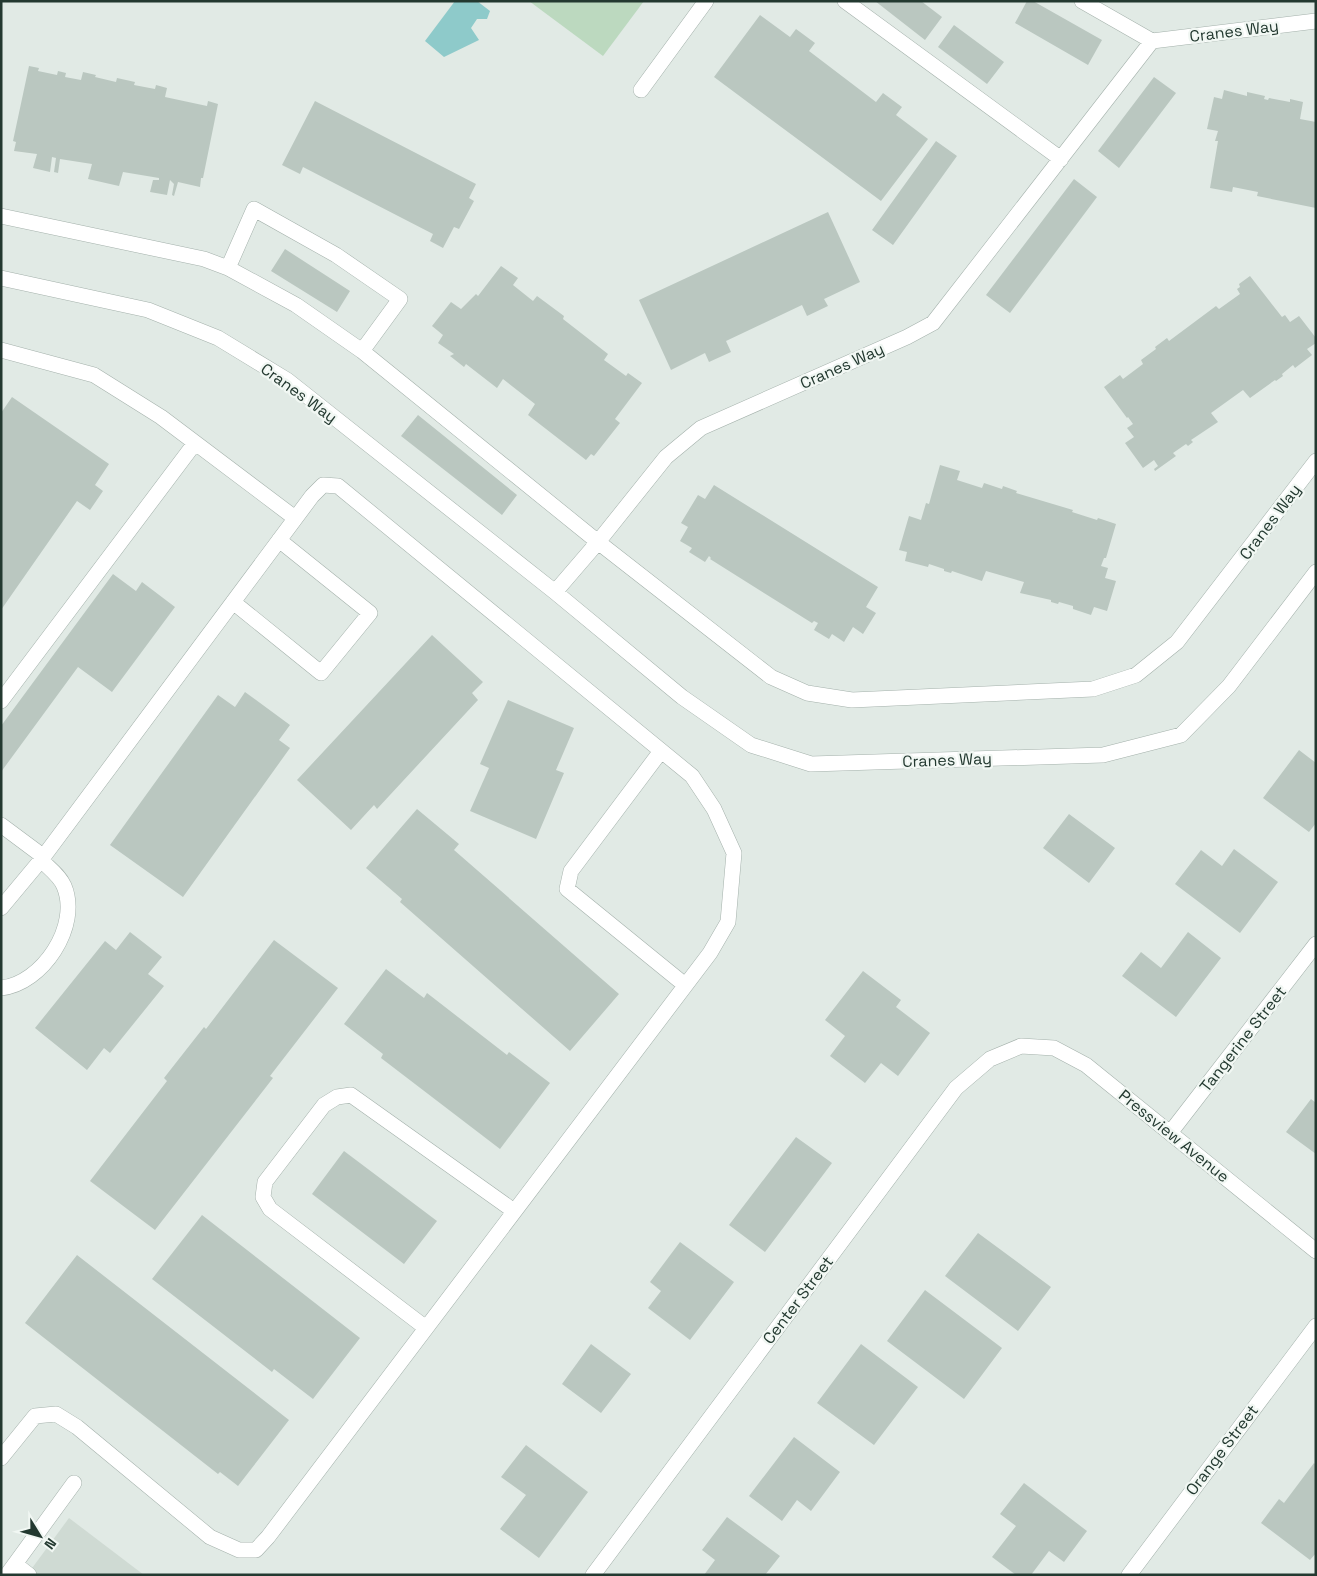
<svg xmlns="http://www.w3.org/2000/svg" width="1317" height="1576" font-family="'Space Grotesk',sans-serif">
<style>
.built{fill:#cfdad3}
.green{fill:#bcd9bf}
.water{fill:#8ecaca}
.building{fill:#bac7c0}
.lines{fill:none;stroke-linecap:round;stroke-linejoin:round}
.minor-casing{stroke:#a4b1ab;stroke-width:16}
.minor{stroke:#fff;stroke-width:15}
.labels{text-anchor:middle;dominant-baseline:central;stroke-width:4.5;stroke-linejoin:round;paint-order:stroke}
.street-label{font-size:16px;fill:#233930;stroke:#f1f7f3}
</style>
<rect width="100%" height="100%" fill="#e1eae5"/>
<path class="built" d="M69,1518L144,1575H27Z"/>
<path class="green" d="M529,1H644L603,56Z"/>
<path class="water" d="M455,1H477L490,11L487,19H477L471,28L479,40L444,57L425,41Z"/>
<path class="building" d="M875,1H921L942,17L925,40Z
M1027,1H1033L1102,40L1088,65L1015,23Z
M760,15L790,37L796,29L815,43L809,51L876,102L883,93L902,107L896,115L928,139L881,201L714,77Z
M954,25L1004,62L987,84L938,47Z
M29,66L39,68L38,71L57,75L58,71L66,73L65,77L81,80L83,72L96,75L95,77L116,82L117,78L135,82L134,85L155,89L156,85L167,88L165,97L207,106L208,101L218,104L203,178H201L200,187L178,182L174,196L172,195L174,184L170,180L167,195L150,192L153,180H159V178L123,172L119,186L88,179L92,164L60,159L58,173L54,172L56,158L52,157L50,172L33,168L37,154L14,151L16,142L13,141Z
M1154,77L1176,93L1119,168L1098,151Z
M1224,90L1247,96V92L1265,96L1264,99L1268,100L1269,98L1290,102V99L1303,102L1300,119L1316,122V208L1257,196L1258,192L1233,187L1232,192L1210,188L1218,141H1215L1218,131L1207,129L1214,97L1222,99Z
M315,101L476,184L469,198L474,201L459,229L454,227L443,248L430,241L433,234L303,167L300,174L282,165Z
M936,141L957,156L893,245L872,230Z
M1074,179L1097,197L1010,313L986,295Z
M828,212L860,282L824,299L828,306L807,316L802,305L726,341L731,352L709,362L705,353L671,370L639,300Z
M285,249L350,291L337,312L271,271Z
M501,266L518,278L513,285L533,301L537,296L564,316L563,319L608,354L604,360L626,376L628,373L642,383L615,419L620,423L594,456L591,454L586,460L528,415L535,404L503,379L497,388L466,364L464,367L450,356L454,354L438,343L443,335L432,326L451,302L461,309L476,294L478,296Z
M1250,276L1282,317L1285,315L1290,322L1299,316L1316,338V343L1307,349L1312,355L1295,368L1293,365L1282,374L1283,376L1276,381L1275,380L1250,398L1243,390L1211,413L1218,422L1191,440L1193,442L1188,446L1186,444L1173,453L1176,456L1155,471L1154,469L1158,466L1154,460L1143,468L1125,443L1134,437L1127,428L1133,424L1128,417L1127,418L1104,387L1120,375L1123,379L1143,364L1141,360L1156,349L1155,347L1167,338L1169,341L1216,306L1219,309L1240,294L1237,289L1240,287L1239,284Z
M12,397L109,464L95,485L103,491L90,510L77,501L1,610V413Z
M418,415L517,495L502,515L401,436Z
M940,465L960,471L957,480L982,488L984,483L1002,489L1003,486L1017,491L1016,493L1073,510L1072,512L1097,520L1098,518L1116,524L1106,558H1104L1101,566L1108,568L1105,578L1116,581L1107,611L1094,607L1091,615L1073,609V606L1059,602L1058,604L1051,602V600L1020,593L1024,582L986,571L982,581L952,571L951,573L944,571V569L929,564L928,567L905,561L907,552L899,550L909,516L921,520L926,503L929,504Z
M714,485L878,587L866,607L876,613L863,634L853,627L844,642L832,634L829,639L814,630L818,623L814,621L812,623L710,559L711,558L709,556L705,562L689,552L692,548L680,541L688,527L681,523L698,495L705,499Z
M113,574L136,591L142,582L175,607L112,692L78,667L1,772V726Z
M432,635L483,682L472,693L478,700L377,809L374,805L351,830L297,780Z
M245,692L290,725L279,740L290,748L183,897L110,845L218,695L235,707Z
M508,700L574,728L556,770L564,773L536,839L470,811L489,768L480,764Z
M1299,750L1316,763V823L1309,832L1263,798Z
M417,809L459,844L454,850L619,994L570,1051L400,902L402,899L366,868Z
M1069,814L1115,848L1089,883L1043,848Z
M1234,849L1278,882L1240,933L1175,884L1201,850L1222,866Z
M130,932L162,957L148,974L164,986L110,1053L104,1048L87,1070L35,1028L105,941L116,950Z
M1188,932L1221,958L1176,1017L1122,976L1141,952L1161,968Z
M274,940L338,988L270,1076L273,1078L155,1230L90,1181L167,1081L164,1078L204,1027L206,1029Z
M386,969L424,998L427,993L507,1055L509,1052L550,1083L500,1149L381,1058L383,1054L344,1024Z
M863,971L901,1000L896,1007L930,1033L898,1076L881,1063L865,1083L830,1056L845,1036L825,1020Z
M1311,1099L1316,1103V1154L1286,1132Z
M796,1137L832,1163L765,1252L729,1225Z
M344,1151L437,1221L404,1264L312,1194Z
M202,1215L360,1338L313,1399L274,1369L272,1372L152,1279Z
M978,1233L1051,1287L1018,1331L945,1276Z
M680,1242L734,1282L690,1340L648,1308L661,1291L650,1282Z
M77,1255L289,1420L238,1486L220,1472L218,1474L25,1323Z
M925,1290L1002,1348L964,1399L887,1341Z
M591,1344L631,1374L601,1413L562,1384Z
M861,1344L918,1387L874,1445L817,1403Z
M794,1437L840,1472L811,1511L797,1500L782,1521L749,1496Z
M526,1445L588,1492L539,1558L500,1529L526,1495L501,1477Z
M1314,1463L1316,1465V1553L1310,1560L1261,1523L1279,1499L1284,1503Z
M1024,1483L1087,1531L1064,1562L1049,1551L1031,1575H1016L992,1557L1016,1526L1000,1514Z
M727,1517L780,1556L765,1575H704L715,1560L702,1550Z"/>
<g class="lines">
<defs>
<path id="minor" d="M845,1L1061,159
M1082,1L1152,41L1316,21
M641,90L706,1
M1,216L204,259L228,268L296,305L362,351L598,542L771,677L807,693L852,700L1093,689L1136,675L1177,642L1316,461
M228,268L254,209L336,255L400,299L362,351
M1,278L148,310L218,338L287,380L555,592L682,697L751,745L811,764L1103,755L1181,735L1229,686L1316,572
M1,350L94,375L161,417L295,518
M555,592L598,542L666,457L701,428L907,337L933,323L1152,41
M233,602L321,673L370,613L279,540
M1,701L195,443
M661,751L571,871L567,889L685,985
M1,825L44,857
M1,908L41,860L312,496L323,485L338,486L692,776L714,809L734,853L728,922L710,953L268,1537L256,1550H239L210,1537L77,1427L56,1414L35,1416L1,1458
M1,988C42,984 81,926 64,886C60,876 49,868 41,860
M1170,1133L1316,944
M426,1328L270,1209L263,1197L265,1182L324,1105L337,1097L351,1095L514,1211
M15,1564L29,1575
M7,1575L74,1483
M593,1575L956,1088L990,1059L1021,1046L1054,1048L1086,1065L1316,1251
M1129,1575L1316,1326"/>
</defs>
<use href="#minor" class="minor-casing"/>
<use href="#minor" class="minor"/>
</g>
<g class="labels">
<g class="street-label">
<text transform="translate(1234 31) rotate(-7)">Cranes Way</text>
<text transform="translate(842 366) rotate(-24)">Cranes Way</text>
<text transform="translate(299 393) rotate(36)">Cranes Way</text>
<text transform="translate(1270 522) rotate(-53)">Cranes Way</text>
<text transform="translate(947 760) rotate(-2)">Cranes Way</text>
<text transform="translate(1243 1039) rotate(-52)">Tangerine Street</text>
<text transform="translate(1174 1136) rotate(39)">Pressview Avenue</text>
<text transform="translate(798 1300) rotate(-53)">Center Street</text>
<text transform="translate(1222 1450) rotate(-53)">Orange Street</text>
</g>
</g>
<rect width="1317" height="1576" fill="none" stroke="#233930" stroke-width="5"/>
<g transform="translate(40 1536) rotate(127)" stroke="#f1f7f3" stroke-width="4" paint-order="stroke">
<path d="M0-4L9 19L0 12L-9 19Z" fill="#233930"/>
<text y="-8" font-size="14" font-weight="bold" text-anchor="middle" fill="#233930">N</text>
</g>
</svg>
